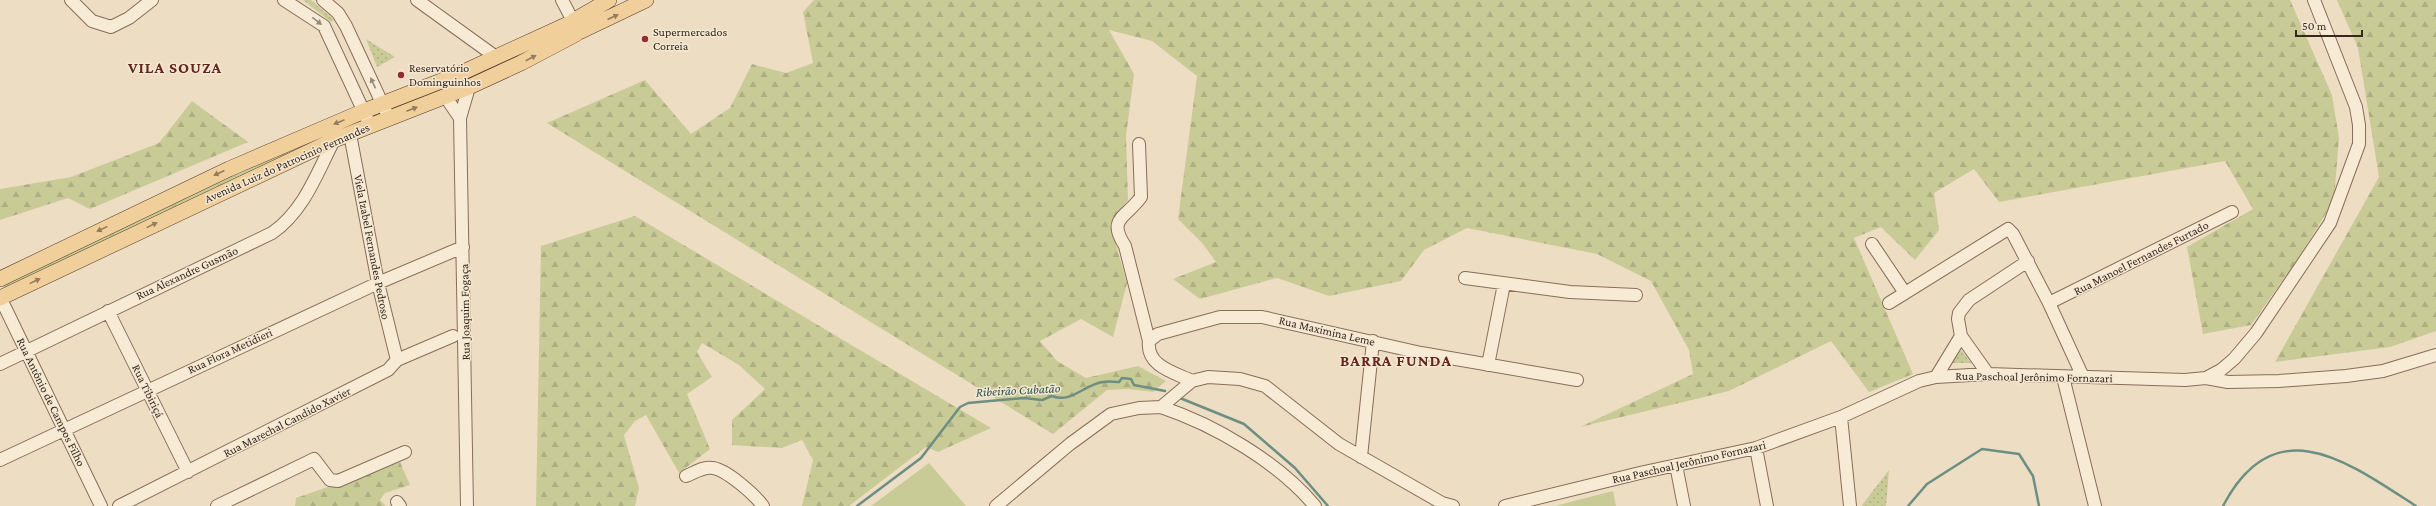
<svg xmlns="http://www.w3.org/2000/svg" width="2436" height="506" font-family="'Crimson Pro',serif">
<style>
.grass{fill:url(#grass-tufts)}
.forest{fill:url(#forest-firs)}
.park{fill:url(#park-dots)}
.garden{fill:#c9cb97}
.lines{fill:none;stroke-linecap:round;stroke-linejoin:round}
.stream{stroke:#6c8e83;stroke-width:2.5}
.minor-casing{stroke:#876e5a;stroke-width:14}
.major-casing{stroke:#553d2e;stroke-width:16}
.minor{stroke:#f8ebd6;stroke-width:12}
.major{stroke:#f0cf9b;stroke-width:15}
.oneway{fill:#947c5c}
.oneway2{fill:#988a7a}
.poi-dot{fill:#952b34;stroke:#f5e8d2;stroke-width:1.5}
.labels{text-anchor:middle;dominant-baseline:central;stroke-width:3;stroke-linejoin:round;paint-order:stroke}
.poi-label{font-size:12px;fill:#37281e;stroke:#f5e8d2;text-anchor:start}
.street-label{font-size:12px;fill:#37281e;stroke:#f5e8d2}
.water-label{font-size:13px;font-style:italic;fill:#2d5651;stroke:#f5e8d2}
.district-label{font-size:16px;font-weight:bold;letter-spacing:1px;fill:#63271e;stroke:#f5e8d2}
</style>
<defs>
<pattern id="grass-tufts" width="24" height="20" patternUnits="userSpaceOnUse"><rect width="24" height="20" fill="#c9cb97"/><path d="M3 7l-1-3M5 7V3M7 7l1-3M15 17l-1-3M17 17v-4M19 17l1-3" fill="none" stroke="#adae82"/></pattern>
<pattern id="forest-firs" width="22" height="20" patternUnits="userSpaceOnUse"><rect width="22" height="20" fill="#c9cb97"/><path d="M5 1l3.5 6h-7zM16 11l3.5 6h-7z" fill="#adae82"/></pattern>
<pattern id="park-dots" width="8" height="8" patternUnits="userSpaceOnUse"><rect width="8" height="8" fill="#c9cb97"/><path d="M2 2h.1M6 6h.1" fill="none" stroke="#adae82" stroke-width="1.8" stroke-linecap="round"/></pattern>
</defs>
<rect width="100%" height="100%" fill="#edddc3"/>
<path class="grass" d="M364,117L367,124L6,291L2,283L248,169Z"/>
<path class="forest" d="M814,0H2290L2332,95L2339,138L2334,200L2298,259L2251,325L2203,334L2187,247L2253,209L2225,161L1999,202L1974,169L1934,193L1939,230L1915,260L1881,227L1854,238L1913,374L1869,392L1831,341L1729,391L1580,427L1693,374L1689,350L1651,281L1597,254L1467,228L1424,250L1401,281L1329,296L1277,278L1200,299L1173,279L1216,262L1203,244L1178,219L1197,76L1152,41L1109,30L1134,74L1126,136L1128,200L1110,224L1127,283L1113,337L1081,319L1040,341L1057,361L1086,378L1138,366L1166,381L1153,392L1129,389L1107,390L1053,434L547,123L645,80L691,134L730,108L752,64L786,73L813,63L803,12Z
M2337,0H2436V331L2390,347L2275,362L2379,177L2358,48Z
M192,101L248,142L90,209L68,198L0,220V189L71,177L159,143Z
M635,216L991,428L938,452L926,447L849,506H802L813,460L802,440L782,448L732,445V420L765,389L739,365L702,343L697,352L712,377L687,394L710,449L679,473L646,415L635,421L624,435L639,488L635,506H536L541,246Z
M400,462L410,485L385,493L380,500L386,506H295L296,498Z"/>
<path class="park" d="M303,0H311L334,20L331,22Z
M366,39L395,57L377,67Z
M1961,350L1971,363H1952Z
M1889,470L1886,506H1862V505Z"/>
<path class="garden" d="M929,463L966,506H871Z
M1613,491L1616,506H1555Z"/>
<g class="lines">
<path class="stream" d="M1180,398L1244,424L1295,468L1328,506
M857,506L921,458L960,407L968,403L1024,398L1042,400L1052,396C1071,404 1085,384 1103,382C1108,381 1114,382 1119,382L1122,378L1131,379L1134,385L1165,391
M1908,506L1927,484L1982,449L2019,454L2033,476L2039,506
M2223,506C2275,407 2348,462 2416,506"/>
<defs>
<path id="minor" d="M71,0L92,21L111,27L129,18L152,0
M284,0L324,26L370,125
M323,0L338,13L346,26L389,118
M417,0L496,57
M562,0L573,21
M445,96L460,118
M350,134L378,283L397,360
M1139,144L1141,197C1125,219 1107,218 1125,246L1149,341
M1872,244L1905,293
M1465,278L1570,292L1636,295
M0,297L101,506
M1889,303L2008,229L2013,234L2049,303L2083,377
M2049,303L2232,212
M108,311L188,472
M0,364L272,233C304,211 317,173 334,140
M1488,365L1504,284
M1988,374L1961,336L1958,319L1959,313L1969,300L2028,261
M1936,377L1961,336
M2063,377L2095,506
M2206,378L2221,370L2234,359L2256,333L2330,223L2359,144V125L2356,107L2314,0
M1192,381C1173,372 1146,366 1149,341L1158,334L1220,317H1262L1421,353L1577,380
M1161,407C1215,425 1278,462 1315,506
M1841,417L1850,506
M1756,448L1767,506
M1361,457L1373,341
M0,460L378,283L463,247
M1676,465L1684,506
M686,476C694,473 704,466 713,468C727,470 755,495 763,506
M397,502L400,506
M119,506L388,370L397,360L453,336
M217,506L314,459L330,480L338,481L405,452
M467,506L460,118L469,87
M996,506L1070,444L1111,414L1139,408L1161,407L1192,381L1208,377L1240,379L1265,386L1339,444L1442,503L1453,506
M1505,506L1644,472L1756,448L1841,417L1919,381L1936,377L1988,374L2185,380L2206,378L2228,382L2279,381L2346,376L2383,371L2436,355"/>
<path id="major" d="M573,21L609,0
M579,32L646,0
M0,279L229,169L364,111L459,74L568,24
M0,298L334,140L469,87L521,63L576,34"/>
</defs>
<use href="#minor" class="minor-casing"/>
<use href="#major" class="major-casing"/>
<use href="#minor" class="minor"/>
<use href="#major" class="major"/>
</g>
<defs><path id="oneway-solid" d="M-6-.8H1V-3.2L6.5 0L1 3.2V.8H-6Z"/></defs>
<g class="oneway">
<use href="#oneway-solid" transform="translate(613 17) rotate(-24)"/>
<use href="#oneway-solid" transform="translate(531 58) rotate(-28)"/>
<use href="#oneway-solid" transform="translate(412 109) rotate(-21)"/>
<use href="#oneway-solid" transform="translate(339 122) rotate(157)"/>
<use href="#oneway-solid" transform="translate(219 173) rotate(155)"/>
<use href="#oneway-solid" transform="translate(152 225) rotate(-26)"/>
<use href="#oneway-solid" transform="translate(102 229) rotate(154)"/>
<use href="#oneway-solid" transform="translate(35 281) rotate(-26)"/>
</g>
<g class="oneway2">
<use href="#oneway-solid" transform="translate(317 21) rotate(38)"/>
<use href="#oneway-solid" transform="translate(373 83) rotate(-115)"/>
</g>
<g class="poi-dot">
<circle cx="645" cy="39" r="4"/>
<circle cx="401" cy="75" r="4"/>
</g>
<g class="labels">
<g class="poi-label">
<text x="653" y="32">Supermercados<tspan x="653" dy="14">Correia</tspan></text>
<text x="409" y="68">Reservatório<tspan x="409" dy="14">Dominguinhos</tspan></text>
</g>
<g class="street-label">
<text transform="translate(287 163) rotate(-24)">Avenida Luiz do Patrocinio Fernandes</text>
<text transform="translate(372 247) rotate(79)">Viela Izabel Fernandes Pedroso</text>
<text transform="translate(2141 258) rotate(-27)">Rua Manoel Fernandes Furtado</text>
<text transform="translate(187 273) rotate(-25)">Rua Alexandre Gusmão</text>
<text transform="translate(465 312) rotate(-91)">Rua Joaquim Fogaça</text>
<text transform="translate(1327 331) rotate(13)">Rua Maximina Leme</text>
<text transform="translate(230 351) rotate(-25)">Rua Flora Metidieri</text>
<text transform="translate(2034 377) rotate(1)">Rua Paschoal Jerônimo Fornazari</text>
<text transform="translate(148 391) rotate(64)">Rua Tibiriçá</text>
<text transform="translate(51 402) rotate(64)">Rua Antônio de Campos Filho</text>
<text transform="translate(287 422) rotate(-27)">Rua Marechal Candido Xavier</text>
<text transform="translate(1689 462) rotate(-13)">Rua Paschoal Jerônimo Fornazari</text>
</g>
<g class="water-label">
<text transform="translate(1018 390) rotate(-3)">Ribeirão Cubatão</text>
</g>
<g class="district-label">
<text x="175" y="67">VILA SOUZA</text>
<text x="1396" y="360">BARRA FUNDA</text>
</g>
</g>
<path d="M2296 30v6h66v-6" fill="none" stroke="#37281e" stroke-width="2"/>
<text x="2302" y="30" font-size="12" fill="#37281e" stroke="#f5e8d2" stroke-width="3" paint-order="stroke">50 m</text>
</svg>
